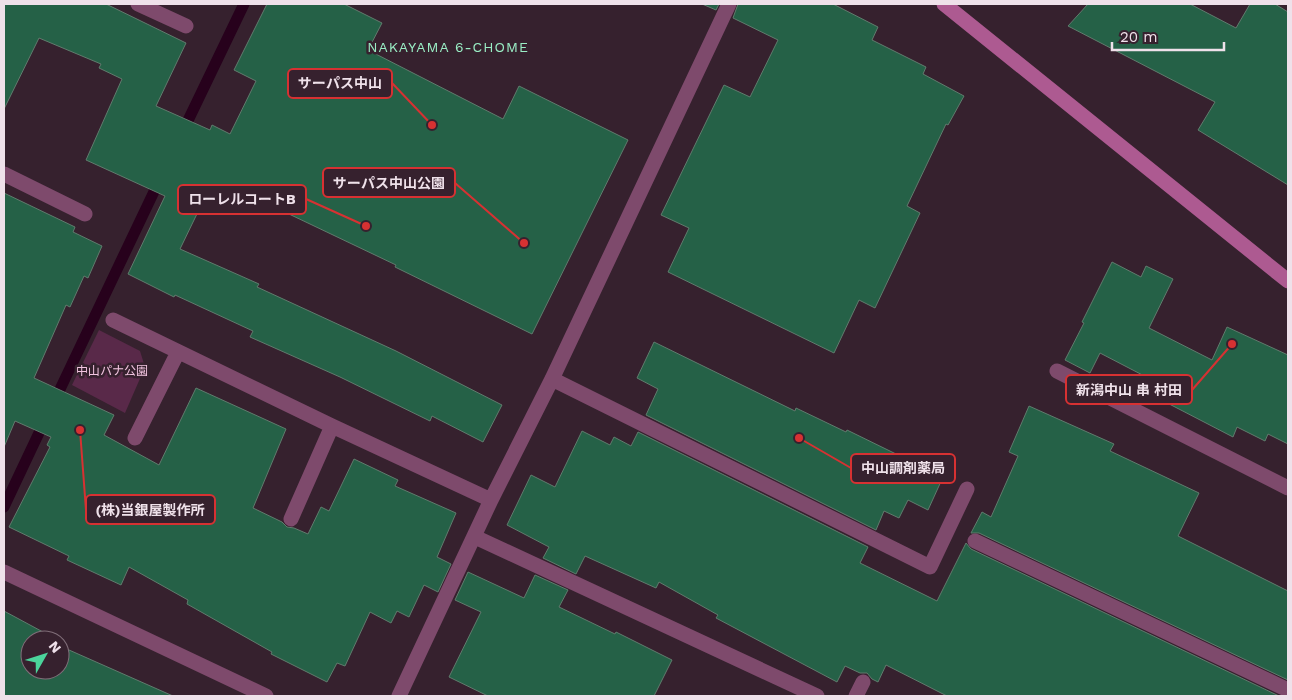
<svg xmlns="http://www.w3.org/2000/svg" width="1292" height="700" font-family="'Work Sans','Noto Sans JP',sans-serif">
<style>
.green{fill:#592949}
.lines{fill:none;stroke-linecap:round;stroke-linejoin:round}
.stream{stroke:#27011c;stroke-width:11}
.building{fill:#256147;stroke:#607b6d}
.street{stroke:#7e4a6c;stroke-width:15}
.secondary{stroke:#ad5a91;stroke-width:15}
.labels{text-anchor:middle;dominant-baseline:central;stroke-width:5;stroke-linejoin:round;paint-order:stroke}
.park-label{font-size:12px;fill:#f2c4e0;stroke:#36212e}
.neighbourhood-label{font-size:14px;letter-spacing:1px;fill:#9aeec5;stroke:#36212e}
.leader{fill:none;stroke:#d73132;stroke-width:2}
.callout-dot{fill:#d73132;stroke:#36212e;stroke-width:2}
.callout{fill:#36212e;stroke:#d73132;stroke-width:2}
.callout-label{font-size:14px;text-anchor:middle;font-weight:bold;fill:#efe1ea}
</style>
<rect width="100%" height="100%" fill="#36212e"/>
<path class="green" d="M99,330L140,351L145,367L125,413L72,385Z"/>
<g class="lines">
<path class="stream" d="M182,133L244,4
M53,404L160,179
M4,507L46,418"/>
</g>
<path class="building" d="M4,4H106L186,43L156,106L210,130L212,125L230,134L256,81L234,70L267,4H344L382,23L368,50L503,119L519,86L628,140L532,334L395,267L396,265L268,204L263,214L209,189L180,249L259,284L257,287L396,351L502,405L483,442L432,416L430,421L340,377L250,337L253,331L175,295L174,297L128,274L165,196L86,160L122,79L99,68L101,64L39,38L4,109Z
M702,4H719L716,10Z
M738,4H833L878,27L872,40L926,67L923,74L964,96L948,125L946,124L907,206L920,213L875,308L859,300L834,353L668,272L689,228L661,215L724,85L750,97L778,40L733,18Z
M1088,4H1190L1236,28L1250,4H1275L1288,12V185L1198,130L1215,102L1068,26Z
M4,193L75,227L73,232L102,246L88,278L84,276L70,307L66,305L34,378L114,415L104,435L159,465L196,388L286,429L253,508L282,522L287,527L294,528L308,534L321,507L329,511L354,459L398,480L395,486L456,513L437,557L451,564L438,592L424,585L409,617L397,611L391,623L370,612L345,666L337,663L327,682L271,654L272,652L187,604L188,600L129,567L121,585L67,560L69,556L9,527L50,447L47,445L51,437L15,421L4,447Z
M1112,262L1141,277L1146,266L1173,279L1149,328L1212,360L1227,327L1288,355V444L1268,434L1265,441L1237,427L1233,437L1148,393L1154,381L1100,353L1090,373L1065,360L1084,323L1082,322Z
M654,342L795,411L796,408L846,432L847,430L943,477L928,510L908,500L899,518L884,511L876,530L646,415L658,389L637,378Z
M1029,406L1114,444L1110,451L1199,493L1178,536L1288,591V680L979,533H971L982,512L991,517L1018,456L1009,452Z
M582,431L610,445L614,437L631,446L638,432L868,547L860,563L937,601L966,543L971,549L1279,696H947L886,665L878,682L872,679L867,673H860L845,666L837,682L716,618L718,615L659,582L656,588L585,556L576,574L543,558L549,547L507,525L531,475L555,487Z
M468,572L524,598L535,575L568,590L559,607L615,634L616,632L672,660L654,696H488L449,677L481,612L455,600Z
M4,611L56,639L30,640V670H60V646L173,696H4Z"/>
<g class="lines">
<path class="street" d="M138,4L186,26
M4,174L85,214
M113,320L332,426L491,500
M1057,371L1288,488
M552,379L930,567L967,489
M135,438L178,352
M291,519L332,426
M475,537L817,696
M975,541L1288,690
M4,572L266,696
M399,696L491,500L552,379L729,4
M856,696L863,682"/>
<path class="secondary" d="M944,4L1288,281"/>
</g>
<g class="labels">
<g class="park-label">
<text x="112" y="371">中山パナ公園</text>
</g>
<g class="neighbourhood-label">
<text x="448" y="47">NAKAYAMA 6-CHOME</text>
</g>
</g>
<path class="leader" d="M432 125L392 83M524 243L455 183M366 226L306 199M1232 344L1192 390M799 438L851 468M80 430L86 510"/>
<g class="callout-dot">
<circle cx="432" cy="125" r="5"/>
<circle cx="524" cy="243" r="5"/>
<circle cx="366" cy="226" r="5"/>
<circle cx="1232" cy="344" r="5"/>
<circle cx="799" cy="438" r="5"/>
<circle cx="80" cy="430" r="5"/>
</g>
<g class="callout">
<rect x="288" y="69" width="104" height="29" rx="5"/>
<rect x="323" y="168" width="132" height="29" rx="5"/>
<rect x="178" y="185" width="128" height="29" rx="5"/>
<rect x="1066" y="375" width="126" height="29" rx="5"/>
<rect x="851" y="454" width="104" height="29" rx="5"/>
<rect x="86" y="495" width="129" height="29" rx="5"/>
</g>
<g class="callout-label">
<text x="340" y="88">サーパス中山</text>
<text x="389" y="188">サーパス中山公園</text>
<text x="242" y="204">ローレルコートB</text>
<text x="1129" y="395">新潟中山 串 村田</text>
<text x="903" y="473">中山調剤薬局</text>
<text x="150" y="515">(株)当銀屋製作所</text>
</g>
<rect width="1292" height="700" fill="none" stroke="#efe1ea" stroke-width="10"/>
<g transform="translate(45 655) rotate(51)"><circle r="24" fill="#36212e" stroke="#806e79"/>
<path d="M0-4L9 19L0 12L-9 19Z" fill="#4bd49b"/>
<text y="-8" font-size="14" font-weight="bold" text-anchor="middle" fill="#efe1ea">N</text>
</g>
<path d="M1112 42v8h112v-8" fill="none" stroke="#efe1ea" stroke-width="2.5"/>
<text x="1120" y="42" font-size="15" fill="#efe1ea" stroke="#36212e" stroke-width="4" paint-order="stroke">20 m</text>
</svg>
